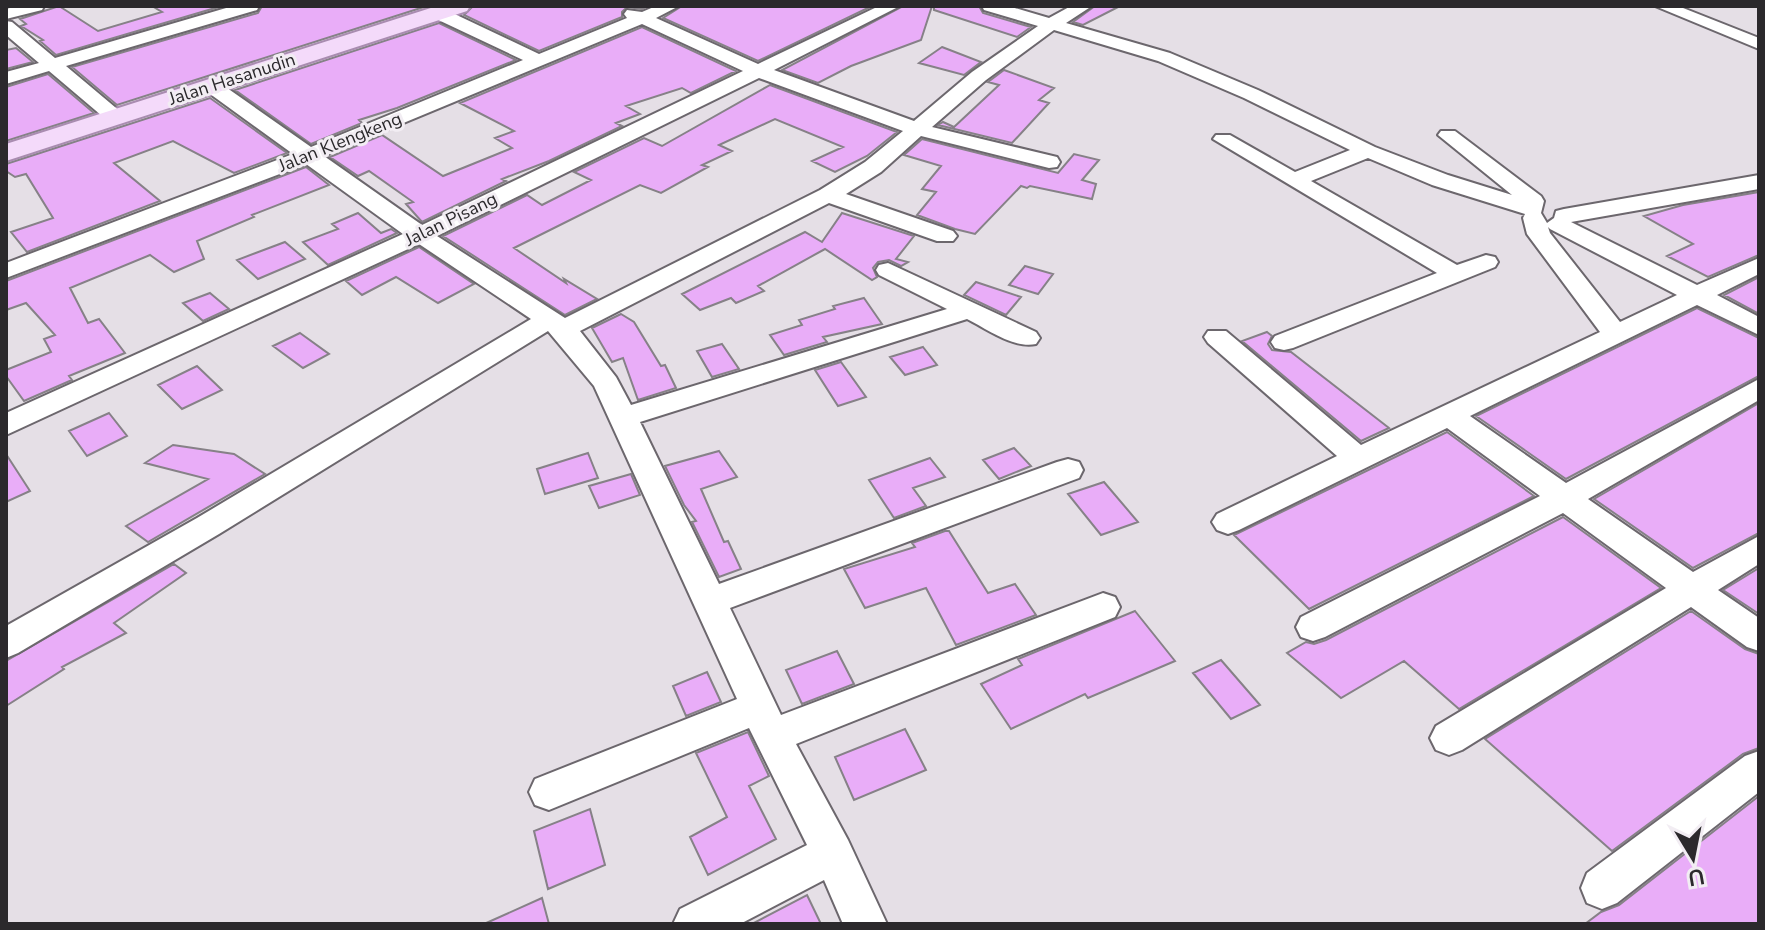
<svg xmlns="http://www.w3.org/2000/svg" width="1765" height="930" font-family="'Nunito Sans',sans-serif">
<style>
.building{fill:#e9adf8;stroke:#868187;stroke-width:2}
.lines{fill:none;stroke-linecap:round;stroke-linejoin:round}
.minor-casing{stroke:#6c676d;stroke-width:4}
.major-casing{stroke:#a98cb0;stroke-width:4}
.minor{fill:#fff;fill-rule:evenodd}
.major{fill:#f4dafa;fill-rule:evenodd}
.labels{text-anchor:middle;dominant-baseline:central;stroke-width:6;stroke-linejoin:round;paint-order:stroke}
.far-street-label{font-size:18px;fill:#2b292c;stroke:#f2edf3}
</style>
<rect width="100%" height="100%" fill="#e5dfe6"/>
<path class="building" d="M59,6L98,31L162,12L152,6H222L56,55L40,41L43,40L21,26L26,24L20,19Z
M262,6H427L117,105L72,67L258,13Z
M473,6H648L642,9L627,7L622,12V17L539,51L464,15Z
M682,6H872L758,61L663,18Z
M903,6H932L921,40L851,66L818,83L782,70Z
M934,6H979L983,13L1031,27L1017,37L934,10Z
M1095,6H1120L1083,25L1073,22Z
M439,23L516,60L397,108L359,120L362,123L311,144L235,90Z
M642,27L736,71L691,93L682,88L626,106L640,114L616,123L622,126L549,161L502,179L506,181L422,222L406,204L413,202L369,171L358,176L330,157L382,135L443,176L512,148L495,138L514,131L460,103Z
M942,47L981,62L964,75L919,63Z
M16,48L33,62L6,69V50Z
M1004,70L1054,88L1039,100L1049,103L1012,143L938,125L943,122L954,127L999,85L988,82Z
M48,74L94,113L6,141V87Z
M770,85L897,132L867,156L835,172L812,161L843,147L775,119L719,145L732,151L702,165L708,167L661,193L640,185L514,248L566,283L564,279L597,299L565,315L443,236L527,195L542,205L591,180L574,172L644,138L662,146Z
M210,98L287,153L234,173L173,141L114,163L160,201L27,252L11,232L53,218L26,174L15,177L6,171V164Z
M922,139L1058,173L1074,154L1099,160L1082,180L1096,184L1092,199L1030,186L1027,188L1021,186L975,234L955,229L917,215L936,192L922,189L941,166L904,155Z
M306,167L329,185L252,215L254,217L197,241L204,259L174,272L150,255L70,288L88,323L99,319L125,353L69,376L72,380L24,401L6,376V370L51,352L44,339L55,335L26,303L6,310V281Z
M1759,192V255L1708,277L1667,256L1693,244L1644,216L1683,205Z
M358,213L381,233L391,229L397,233L328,265L303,242L338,229L332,224Z
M842,213L914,236L896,259L908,262L901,266L889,260L878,262L873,268L877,277L872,280L825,249L758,286L764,291L736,303L731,298L700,310L682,294L805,232L822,242Z
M285,242L305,259L258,279L237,260Z
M419,247L474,284L438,303L396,277L362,295L346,281Z
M1025,266L1053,274L1038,294L1009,285Z
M1759,277V314L1724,295Z
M976,282L1021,297L1006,315L964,295Z
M210,293L229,309L203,321L183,303Z
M864,298L882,324L823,337L827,342L784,355L770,335L802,325L799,320L835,309L833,306Z
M1697,308L1759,338V376L1566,479L1476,416Z
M621,314L634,322L661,366L665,365L676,388L638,400L623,358L612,362L592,328Z
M1267,332L1272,336L1268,344L1272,350L1291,352L1389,428L1361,441L1242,341Z
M300,333L329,354L303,368L273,346Z
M722,344L739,369L712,377L697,351Z
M923,347L937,365L905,375L890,357Z
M841,362L866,397L838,406L815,370Z
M197,366L222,390L182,409L158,385Z
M1759,403V533L1693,568L1594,499Z
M109,413L127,436L87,456L69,431Z
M1447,432L1534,496L1309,609L1234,535Z
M173,445L234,454L265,474L148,542L126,526L208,479L145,463Z
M1014,448L1031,466L999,479L983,460Z
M719,451L737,477L701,489L724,542L728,541L741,569L719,577L692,522L696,521L684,505L665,466Z
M588,453L598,478L545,494L537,469Z
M6,454L30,491L6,502Z
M930,458L945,477L913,488L926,506L894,518L869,480Z
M631,474L640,495L599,508L589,486Z
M1104,482L1138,522L1101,535L1068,494Z
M1563,517L1661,588L1459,709L1404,661L1341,698L1287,653L1306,642L1314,644L1326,640Z
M945,531H949L988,593L1015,584L1036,615L956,645L926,588L865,608L844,569L915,547L912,543Z
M174,564L186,573L114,623L126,633L62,667L64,669L6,706V661Z
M1759,568V614L1723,590Z
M1135,611L1175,661L1088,698L1085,694L1011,729L981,684L1022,665L1018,659Z
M1691,611L1745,649L1759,654V748L1743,754L1612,851L1485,739Z
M837,651L854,684L802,704L786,670Z
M1221,660L1260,705L1231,719L1193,673Z
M707,672L721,702L686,716L673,686Z
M905,729L926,770L854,800L835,757Z
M748,732L769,776L749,786L776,839L708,875L690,837L727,817L696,753Z
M1759,796V924H1585L1601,912L1619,905Z
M590,809L605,865L548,889L534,831Z
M807,895L821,924H752Z
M542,898L549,924H484Z"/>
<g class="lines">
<defs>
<path id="minor" d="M17,6H44L42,10L6,19V9Z
M233,6H259L257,10L66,66L122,113L125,117L122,121H108L49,71L6,84V72L39,63L6,35V21L12,22L55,58Z
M656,6H679L656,18L758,64L879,6H900L774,70L914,121L972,72L1038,26L984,10L982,6H1008L1049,18L1071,6H1092L1066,23L1170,53L1258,90L1375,147L1448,175L1512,195L1438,135L1441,131H1455L1541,196L1544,201L1541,213L1547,223L1554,218L1556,211L1564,209L1759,175V189L1571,222L1697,285L1759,258V274L1717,295L1759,317V335L1697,305L1470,416L1566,483L1759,379V400L1588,499L1693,572L1759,536V564L1718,590L1759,618V651L1747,647L1691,607L1462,750L1449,755L1436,750L1430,738L1436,726L1666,588L1563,513L1325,637L1313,641L1301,637L1296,627L1301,617L1540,496L1447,428L1239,530L1228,534L1217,530L1212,522L1217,514L1337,456L1208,343L1204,337L1208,331H1226L1361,445L1600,332L1527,234L1523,218L1525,214L1432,185L1368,158L1311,181L1457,265L1486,255L1495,257L1498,262L1495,267L1293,348L1284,350L1275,348L1271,342L1275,336L1437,273L1213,139L1216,135H1230L1295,172L1350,150L1244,98L1158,61L1054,30L986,80L932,127L1057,157L1060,162L1057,167L1049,168L921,136L881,172L846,194L953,231L957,236L953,241H937L829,203L580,331L616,377L631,405L947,309L879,275L876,270L879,265L888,263L1036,332L1040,338L1036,344C1014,349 987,329 967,319L640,422L719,584L1057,462L1068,459L1079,462L1083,470L1079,478L730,608L781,715L1103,593L1115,597L1120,607L1115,617L796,744L848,840L887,924H843L824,880L740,924H673L680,909L807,845L749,728L549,810L535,805L529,792L535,779L737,699L594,386L548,331L219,534L18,653L6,658V626L197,518L531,319L419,244L6,435V413L403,234L306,164L6,278V263L293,154L206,91L203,87L206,83H220L311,147L523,60L432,17L430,13L432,9H444L539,54L627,18L624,14L627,10L642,12ZM642,24L743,71L422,225L324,156ZM759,78L903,131L865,162L820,190L565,318L437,236ZM1548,227L1550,229L1677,295L1620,322L1550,233Z
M1655,6H1678L1759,38V49Z
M1759,751V792L1617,903L1602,909L1587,903L1581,888L1587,873L1745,756Z"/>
<path id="major" d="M437,6H470L467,11L6,161V144Z"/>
</defs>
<use href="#minor" class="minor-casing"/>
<use href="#major" class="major-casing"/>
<use href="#minor" class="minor"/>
<use href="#major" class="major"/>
</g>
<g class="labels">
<g class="far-street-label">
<text transform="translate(232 79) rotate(-18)">Jalan Hasanudin</text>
<text transform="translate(340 142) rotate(-22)">Jalan Klengkeng</text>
<text transform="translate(451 219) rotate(-26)">Jalan Pisang</text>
</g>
</g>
<rect width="1765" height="930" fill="none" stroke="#2b292c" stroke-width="16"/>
<g transform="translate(1693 858) rotate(170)" stroke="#f2edf3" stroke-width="6" paint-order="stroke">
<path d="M0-6L14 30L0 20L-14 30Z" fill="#2b292c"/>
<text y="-12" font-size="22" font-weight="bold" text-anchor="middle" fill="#2b292c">U</text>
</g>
</svg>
